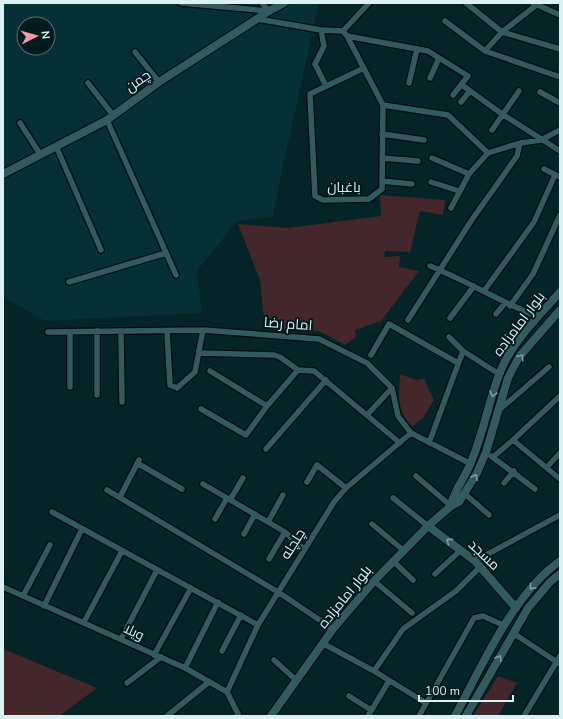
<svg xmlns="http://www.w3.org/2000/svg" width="563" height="719" font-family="'Nunito Sans',Cairo,sans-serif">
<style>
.built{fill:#053035;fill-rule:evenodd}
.green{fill:#43272b}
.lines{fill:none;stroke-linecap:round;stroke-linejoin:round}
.street-casing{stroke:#000c0e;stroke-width:8}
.secondary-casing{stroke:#000c0e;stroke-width:10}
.street{stroke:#325b5f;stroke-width:5.5}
.secondary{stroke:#325b5f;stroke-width:8}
.oneway{stroke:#7e9ea2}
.labels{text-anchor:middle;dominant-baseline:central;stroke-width:4;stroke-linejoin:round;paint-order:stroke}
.street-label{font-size:14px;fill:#dbf1f3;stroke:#001a1e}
</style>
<rect width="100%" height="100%" fill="#042427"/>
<path class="built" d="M3,3H319L272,217L237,221L197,271L202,313L45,321L3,297ZM24,24H48V48H24Z"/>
<path class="green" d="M380,195L445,200L443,215L420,211L410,252L385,251L384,257L400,256L399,267L419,271L381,321L355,330L356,337L345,345L319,331L265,328L260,280L238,224L288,228L381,216Z
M400,374L416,380L424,379L434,400L423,418L412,427C396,410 399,396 400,374Z
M3,649L97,688L59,716H3Z
M498,676L517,683L498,716H473Z"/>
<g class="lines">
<defs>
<path id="street" d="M181,3L269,11
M262,3L269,11
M466,3L502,32L560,49
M533,3L560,15
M258,19L321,30L343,31
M445,21L485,51L560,77
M321,30L324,46L315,64L326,86
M343,31L347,36L383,105L382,189L369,199L323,200L315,196L310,94L364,68
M343,31L369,3
M347,36L428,51L468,76L453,95
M485,51L502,32L539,3
M135,52L159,82
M430,78L439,58
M88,83L113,115
M409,83L417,49
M462,85L502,114L560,151
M540,92L560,103
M461,102L470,91
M383,105L448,115L488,153
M107,120L176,275
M20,123L40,154
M492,130L519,91
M382,134L424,140
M56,146L101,250
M382,158L418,161
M432,158L469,174
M544,169L560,177
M382,181L412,184
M431,182L459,191
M451,208L469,174L488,153L520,143L541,140L560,130
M430,266C467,281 501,302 538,317
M69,282L166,253
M484,291L534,222L555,175
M510,306L533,274L560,215
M496,314L505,303
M450,318L474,286
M408,320L471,221L517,156L520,143
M97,331V395
M121,331L122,402
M167,331L170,385L177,388L195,372L203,330
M48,332L203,330L319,339L367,363L392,388L398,416L411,433L471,464
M70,332V387
M449,337L463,351L499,374
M200,353L274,355L280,357L298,370L314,371L400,443
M371,355L389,324L458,363
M210,371L267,406
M201,409L246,435L267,406L298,370
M499,410L549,367
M367,415L392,388
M513,440L560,479
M429,443L463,351
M266,449L326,380
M491,456L535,489
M493,457L513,440L560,396
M137,463L182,489
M547,467L560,453
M416,476L451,506
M307,482L317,465L346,488
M504,483L514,471
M203,484L285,532L304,549
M107,490L278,592L333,629
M465,494L489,515
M120,497L139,460
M393,498L428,526
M230,500L243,478
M52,512L258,625
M215,519L227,498
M268,522L283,495
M372,524L403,550
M244,534L255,514
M269,559L285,532
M393,561L413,580
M475,561L560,515
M435,574L461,550
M374,581L412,613
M3,587L185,668L227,692L239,716
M23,596L50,545
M44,606L82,529
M84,622L122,551
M513,633L560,664
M121,639L157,570
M324,644L374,671L426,703
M222,651L241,615
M154,655L191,588
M274,660L296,680
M185,668L218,602
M374,671L403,629L456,591L480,567
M127,683L161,657
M227,692L258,625L334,502L346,488L411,433
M349,696L371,710
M167,716L209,682
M368,716L389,681
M419,716L474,618L483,616L505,626
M524,716L560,656"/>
<path id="secondary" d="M3,174L107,120L159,82L269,11L284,3
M451,506C453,491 466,477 471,462C483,434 488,404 499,375C510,344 538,317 560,292
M428,526L475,561L516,608
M271,716L333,629L374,581L428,526L451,506L459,502L477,473L486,452L508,378L519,357L560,310
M455,716C482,666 513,594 560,561
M466,716L528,608L550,582L560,574"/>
</defs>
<use href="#street" class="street-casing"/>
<use href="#secondary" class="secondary-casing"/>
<use href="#street" class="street"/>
<use href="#secondary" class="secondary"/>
</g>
<defs><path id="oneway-chevron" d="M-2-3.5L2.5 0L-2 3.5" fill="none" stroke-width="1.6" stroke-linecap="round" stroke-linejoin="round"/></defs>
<g class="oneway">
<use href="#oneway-chevron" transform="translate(521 357) rotate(-54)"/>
<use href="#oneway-chevron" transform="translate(493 394) rotate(106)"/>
<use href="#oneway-chevron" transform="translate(475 477) rotate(-61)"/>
<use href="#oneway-chevron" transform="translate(449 541) rotate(-144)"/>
<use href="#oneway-chevron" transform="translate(532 587) rotate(131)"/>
<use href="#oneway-chevron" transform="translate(499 658) rotate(-60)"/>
</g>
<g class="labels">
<g class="street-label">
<text transform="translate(138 81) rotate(-35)">چمن</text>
<text x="344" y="187">باغبان</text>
<text transform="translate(288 324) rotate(4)">امام رضا</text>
<text transform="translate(519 324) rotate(-53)">بلوار امامزاده</text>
<text transform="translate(293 544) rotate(-58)">چلچله</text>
<text transform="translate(484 555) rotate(44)">مسجد</text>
<text transform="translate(345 597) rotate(-51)">بلوار امامزاده</text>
<text transform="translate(134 632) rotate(25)">ویلا</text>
</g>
</g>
<rect width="563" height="719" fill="none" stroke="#dbf1f3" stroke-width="8"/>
<g transform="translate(36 36) rotate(84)"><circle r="19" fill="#001a1e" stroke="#587073"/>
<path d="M0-3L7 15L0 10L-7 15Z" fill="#f49aa6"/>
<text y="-6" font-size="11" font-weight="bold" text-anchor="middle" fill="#dbf1f3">N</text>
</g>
<path d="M419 695v6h94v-6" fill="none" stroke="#dbf1f3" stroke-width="2"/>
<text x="425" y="695" font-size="12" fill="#dbf1f3" stroke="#001a1e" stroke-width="3" paint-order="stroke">100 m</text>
</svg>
